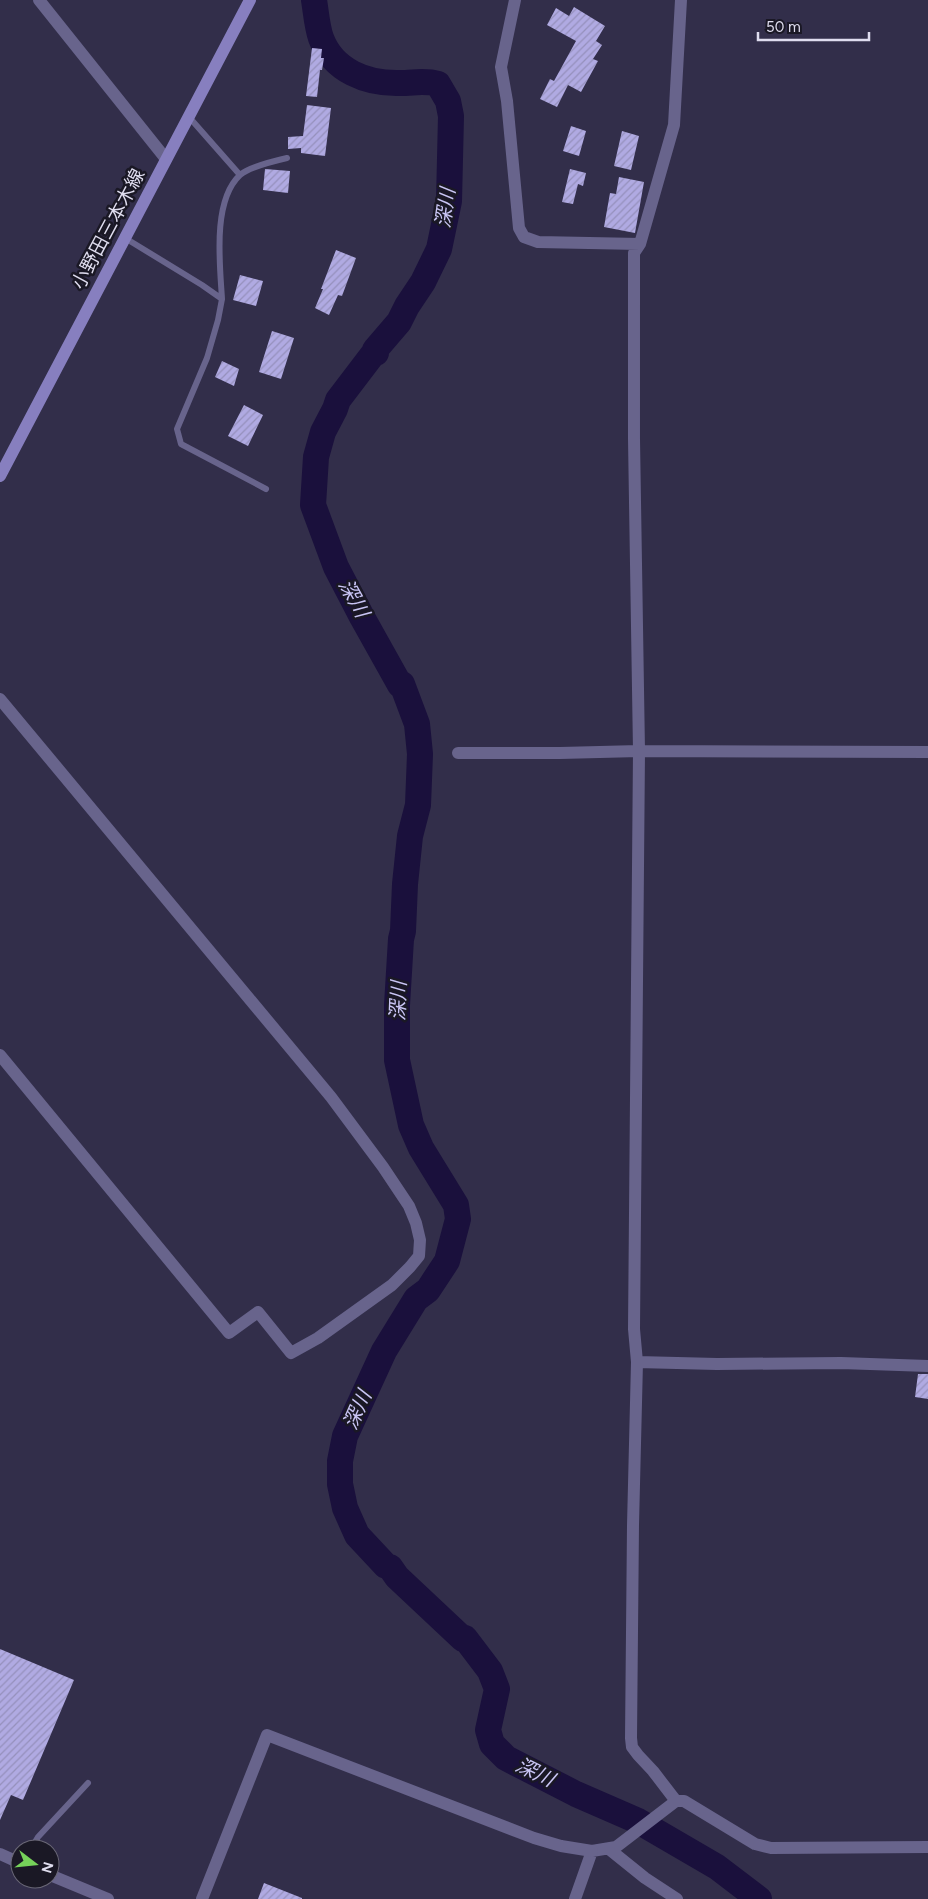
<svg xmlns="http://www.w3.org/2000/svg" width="928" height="1899" font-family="Figtree,'Noto Sans JP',sans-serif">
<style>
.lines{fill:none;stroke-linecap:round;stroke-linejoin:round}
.river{stroke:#1a103c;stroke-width:26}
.building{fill:url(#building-hatch)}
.service{stroke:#68648c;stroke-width:6}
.minor{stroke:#68648c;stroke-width:12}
.tertiary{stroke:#68648c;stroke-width:12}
.secondary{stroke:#877fbf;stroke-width:12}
.labels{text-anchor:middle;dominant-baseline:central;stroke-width:5;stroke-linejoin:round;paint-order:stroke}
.street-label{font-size:19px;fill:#dfddef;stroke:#1a1825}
.water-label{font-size:20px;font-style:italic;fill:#c9c5f4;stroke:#1a1825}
</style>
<defs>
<pattern id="building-hatch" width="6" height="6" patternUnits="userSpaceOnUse" patternTransform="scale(1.25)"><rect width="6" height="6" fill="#b0aae2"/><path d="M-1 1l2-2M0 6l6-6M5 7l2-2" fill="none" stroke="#9590bc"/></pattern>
</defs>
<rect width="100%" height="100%" fill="#322e4a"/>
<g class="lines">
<path class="river" d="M314,0C316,12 317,27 321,38C333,71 367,84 400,83C414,83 425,80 438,84L448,101L451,116L449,201L439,249L423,282L407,306L399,322L375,350L376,353L373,354L338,400L335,409L323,432L316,457L313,505L336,567L362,617L400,685L402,684L417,724L420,754L418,805L410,836L405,884L403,931L401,939L397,1005V1060L411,1125L421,1148L456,1205L458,1219L447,1261L428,1290L416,1299L384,1351L345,1436L340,1461V1484L345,1508L357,1535L386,1566L390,1567L397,1577L463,1639L465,1638L490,1671L497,1689L488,1730L492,1744L506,1758L576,1794L638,1821L717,1867L759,1899"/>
</g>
<path class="building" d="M574,7L605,26L596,41L602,45L593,59L598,61L581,92L568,85L557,107L540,99L550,79L554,81L576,41L547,25L556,8L569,16Z
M312,48L322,49L321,58H324L322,70H320L317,97L306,96Z
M307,105L331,108L325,156L301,153V148L288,149V137L303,136Z
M571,126L586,131L579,156L563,151Z
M622,131L639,136L631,170L614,166Z
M265,169L290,171L288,193L263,190Z
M570,169L586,173L583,186L578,184L573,204L562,202Z
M619,177L644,182L635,233L604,227L610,193L616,194Z
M336,250L356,258L342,296L338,295L329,315L315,308L323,289H321Z
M240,275L263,281L256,306L233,300Z
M272,331L294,338L281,379L259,372Z
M222,361L239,369L234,386L215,377Z
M244,405L263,415L248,446L228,436Z
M918,1374H928V1399L915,1397Z
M0,1649L74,1680L23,1800L11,1795L0,1820Z
M264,1883L302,1898V1899H258Z"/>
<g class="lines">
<path class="service" d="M189,117L240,175
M125,238L202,285L222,299L218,320L207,358L177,429L181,444L266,489
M222,299C220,265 212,201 240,175C249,167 274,161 287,158
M31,1849L38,1837L88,1783"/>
<path class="minor" d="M39,0L166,159
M515,0L501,67L507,101L519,228L524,237L538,242L640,244
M0,699L331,1097L383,1167L409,1206L416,1223L420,1240L419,1256L410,1267L392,1285L318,1338L291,1353L258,1312L229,1333L0,1055
M458,753H560L639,751L928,752
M637,1362L717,1364L841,1363L928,1366
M676,1801L653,1771L638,1755L632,1747L631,1738L633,1525L637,1362L634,1329L639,751L634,439V253L640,244L674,125L681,0
M609,1849L645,1878L677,1899
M575,1899L592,1851L616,1847L676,1801H684L755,1844L771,1848L928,1847"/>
<path class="tertiary" d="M0,1854L20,1863
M50,1875L108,1899
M202,1899L267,1735L534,1838L561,1846L592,1851"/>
<path class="secondary" d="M0,476L250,0"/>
</g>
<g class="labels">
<g class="street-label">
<text transform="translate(108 229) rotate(-62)">小野田三本木線</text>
</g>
<g class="water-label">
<text transform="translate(445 208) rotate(-82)">深川</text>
<text transform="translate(354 598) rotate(61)">深川</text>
<text transform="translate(398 1001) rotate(-88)">深川</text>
<text transform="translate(357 1410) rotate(-66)">深川</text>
<text transform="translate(535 1772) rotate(26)">深川</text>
</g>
</g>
<g transform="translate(35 1864) rotate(106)"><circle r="24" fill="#1a1825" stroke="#696776"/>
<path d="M0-4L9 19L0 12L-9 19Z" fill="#76d25a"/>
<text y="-8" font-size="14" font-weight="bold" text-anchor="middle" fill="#dfddef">N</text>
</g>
<path d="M758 32v8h111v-8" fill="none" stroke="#dfddef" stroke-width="2.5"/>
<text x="766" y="32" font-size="15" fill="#dfddef" stroke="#1a1825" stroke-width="4" paint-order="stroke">50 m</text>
</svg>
